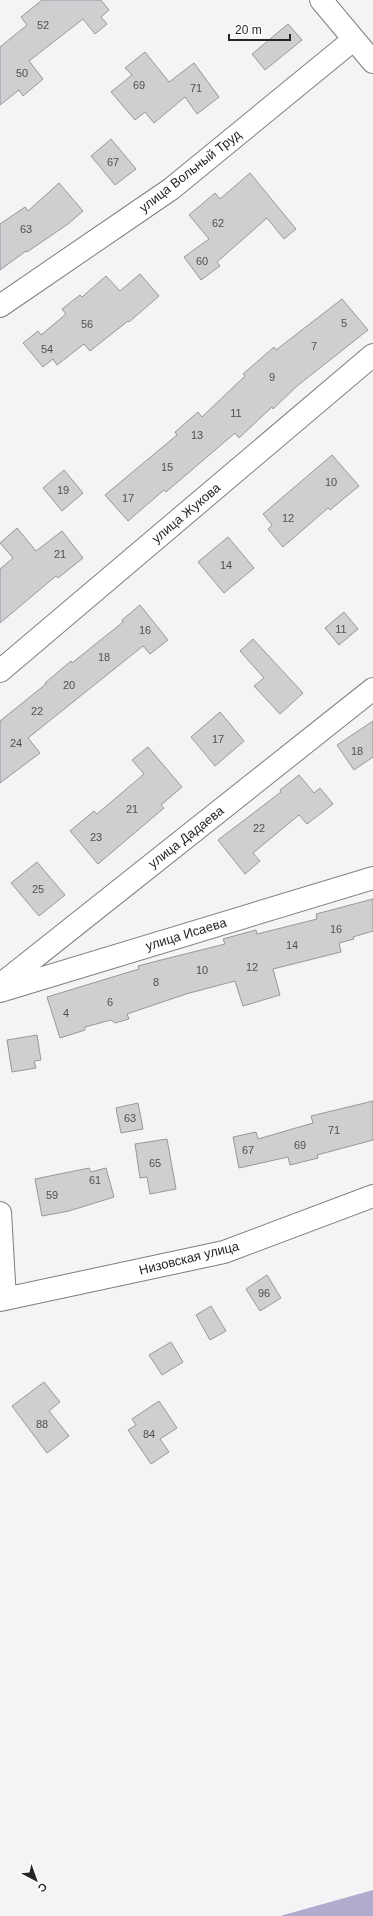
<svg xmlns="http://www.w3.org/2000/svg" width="373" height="1916" font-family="Arial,sans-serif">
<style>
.water{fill:#b1acce}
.building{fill:#cfcfd2;stroke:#98989b}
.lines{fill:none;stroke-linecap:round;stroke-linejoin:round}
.minor-casing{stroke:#7f7e81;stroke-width:24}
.minor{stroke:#fff;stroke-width:22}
.labels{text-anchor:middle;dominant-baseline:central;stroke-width:3.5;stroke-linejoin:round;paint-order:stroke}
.number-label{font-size:11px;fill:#505052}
.street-label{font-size:13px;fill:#262627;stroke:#fff}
</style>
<rect width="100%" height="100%" fill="#f4f4f7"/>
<path class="water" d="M373,1890V1916H280Z"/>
<path class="building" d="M42,0H101L109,10L101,17L107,24L95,34L83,19L29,61L43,79L23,96L19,90L0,105V47L27,25L21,17Z
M288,24L302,40L265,70L252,54Z
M145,52L169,82L194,63L219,97L197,114L185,97L154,123L145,112L135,120L111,92L132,75L125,68Z
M111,139L136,169L115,185L91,156Z
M250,173L296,229L284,239L267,218L217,262L220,266L201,280L184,257L209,239L189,215L215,193L220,199Z
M59,183L83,211L68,224L27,252L26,251L0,270V224L25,207L28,211Z
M140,274L159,296L129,322L128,321L90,351L84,344L57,365L53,359L43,367L23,343L38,331L41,335L66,314L62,309L80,295L82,297L106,276L120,291Z
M342,299L368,330L297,386L273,409L272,407L239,438L235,433L166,492L164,490L128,521L105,495L177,435L175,432L198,412L202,417L245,376L243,374L274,347L276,350Z
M332,455L359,486L330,510L328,508L283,547L268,529L272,525L263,514Z
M64,470L83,493L62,511L43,488Z
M17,528L36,551L62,531L83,558L58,578L56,576L0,623V569L13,558L0,543Z
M228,537L254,568L224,593L198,562Z
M140,605L168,640L150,654L143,646L28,738L40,753L0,783V721L46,684L45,683L71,661L72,663L123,622L122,620Z
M344,612L358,629L339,645L325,628Z
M253,639L303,693L280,714L254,686L264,678L240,651Z
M220,712L244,741L215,766L191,737Z
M373,721V757L354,770L337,745Z
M148,747L182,787L161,805L164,808L98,864L70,831L94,811L97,814L144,774L132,760Z
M299,775L314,793L320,788L333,804L307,824L299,815L253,853L260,861L245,874L218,840L281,792L280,790Z
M37,862L65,895L39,916L11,883Z
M373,899V931L353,937L354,939L339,943L341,952L273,969L280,995L243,1006L235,981L186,994L127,1014L129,1019L115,1023L111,1020L85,1027V1030L60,1038L47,997L139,969L138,966L161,960L225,944L223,939L256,930L257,934L317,919L316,914Z
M37,1035L41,1060L34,1061L36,1068L12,1072L7,1040Z
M373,1101V1140L317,1155L318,1158L290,1165L288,1157L239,1168L233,1137L256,1132L258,1139L313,1123L311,1116Z
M138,1103L143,1129L121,1133L116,1108Z
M167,1139L176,1189L150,1194L147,1177L140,1178L135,1144Z
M89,1168L91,1172L106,1168L114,1197L69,1211L42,1216L35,1179Z
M267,1275L281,1298L260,1311L246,1289Z
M211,1306L226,1331L210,1340L196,1315Z
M171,1342L183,1362L162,1375L149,1355Z
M44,1382L60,1402L49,1411L69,1436L47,1453L12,1406Z
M159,1401L177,1428L160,1439L169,1452L151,1464L128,1430L136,1425L132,1419Z"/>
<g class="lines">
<defs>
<path id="minor" d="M321,0L373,62
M0,306L171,189L353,40
M0,671L373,355
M0,985L373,689
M0,991L373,878
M0,1213L5,1299
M0,1300L224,1252L373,1196"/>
</defs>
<use href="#minor" class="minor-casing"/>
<use href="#minor" class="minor"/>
</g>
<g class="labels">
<g class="number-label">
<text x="43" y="25">52</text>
<text x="22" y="73">50</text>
<text x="139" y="85">69</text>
<text x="196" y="88">71</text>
<text x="113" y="162">67</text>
<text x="218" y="223">62</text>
<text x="26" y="229">63</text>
<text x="202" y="261">60</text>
<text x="344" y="323">5</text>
<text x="87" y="324">56</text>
<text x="314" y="346">7</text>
<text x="47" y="349">54</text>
<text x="272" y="377">9</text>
<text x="236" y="413">11</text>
<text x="197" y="435">13</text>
<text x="167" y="467">15</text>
<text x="331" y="482">10</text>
<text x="63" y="490">19</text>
<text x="128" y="498">17</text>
<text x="288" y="518">12</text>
<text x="60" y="554">21</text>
<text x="226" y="565">14</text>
<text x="341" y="629">11</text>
<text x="145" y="630">16</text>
<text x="104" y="657">18</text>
<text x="69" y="685">20</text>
<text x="37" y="711">22</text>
<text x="218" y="739">17</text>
<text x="16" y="743">24</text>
<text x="357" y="751">18</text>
<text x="132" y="809">21</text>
<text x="259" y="828">22</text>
<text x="96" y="837">23</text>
<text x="38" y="889">25</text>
<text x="336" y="929">16</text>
<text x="292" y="945">14</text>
<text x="252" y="967">12</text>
<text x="202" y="970">10</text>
<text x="156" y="982">8</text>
<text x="110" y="1002">6</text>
<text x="66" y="1013">4</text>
<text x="130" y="1118">63</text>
<text x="334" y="1130">71</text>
<text x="300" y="1145">69</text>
<text x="248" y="1150">67</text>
<text x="155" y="1163">65</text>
<text x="95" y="1180">61</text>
<text x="52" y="1195">59</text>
<text x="264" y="1293">96</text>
<text x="42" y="1424">88</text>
<text x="149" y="1434">84</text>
</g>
<g class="street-label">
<text transform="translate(190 171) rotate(-38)">улица Вольный Труд</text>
<text transform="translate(186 513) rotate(-40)">улица Жукова</text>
<text transform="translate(186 837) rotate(-38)">улица Дадаева</text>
<text transform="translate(186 934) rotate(-17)">улица Исаева</text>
<text transform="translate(189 1258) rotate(-14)">Низовская улица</text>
</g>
</g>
<g transform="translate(36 1880) rotate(139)" stroke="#ffffff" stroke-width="3" paint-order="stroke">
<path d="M0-3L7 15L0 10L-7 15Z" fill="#262627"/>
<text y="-6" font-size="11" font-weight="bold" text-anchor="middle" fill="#262627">С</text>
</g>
<path d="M229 34v6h61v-6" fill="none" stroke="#262627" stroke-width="2"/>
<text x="235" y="34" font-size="12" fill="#262627" stroke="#ffffff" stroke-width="3" paint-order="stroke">20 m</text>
</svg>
